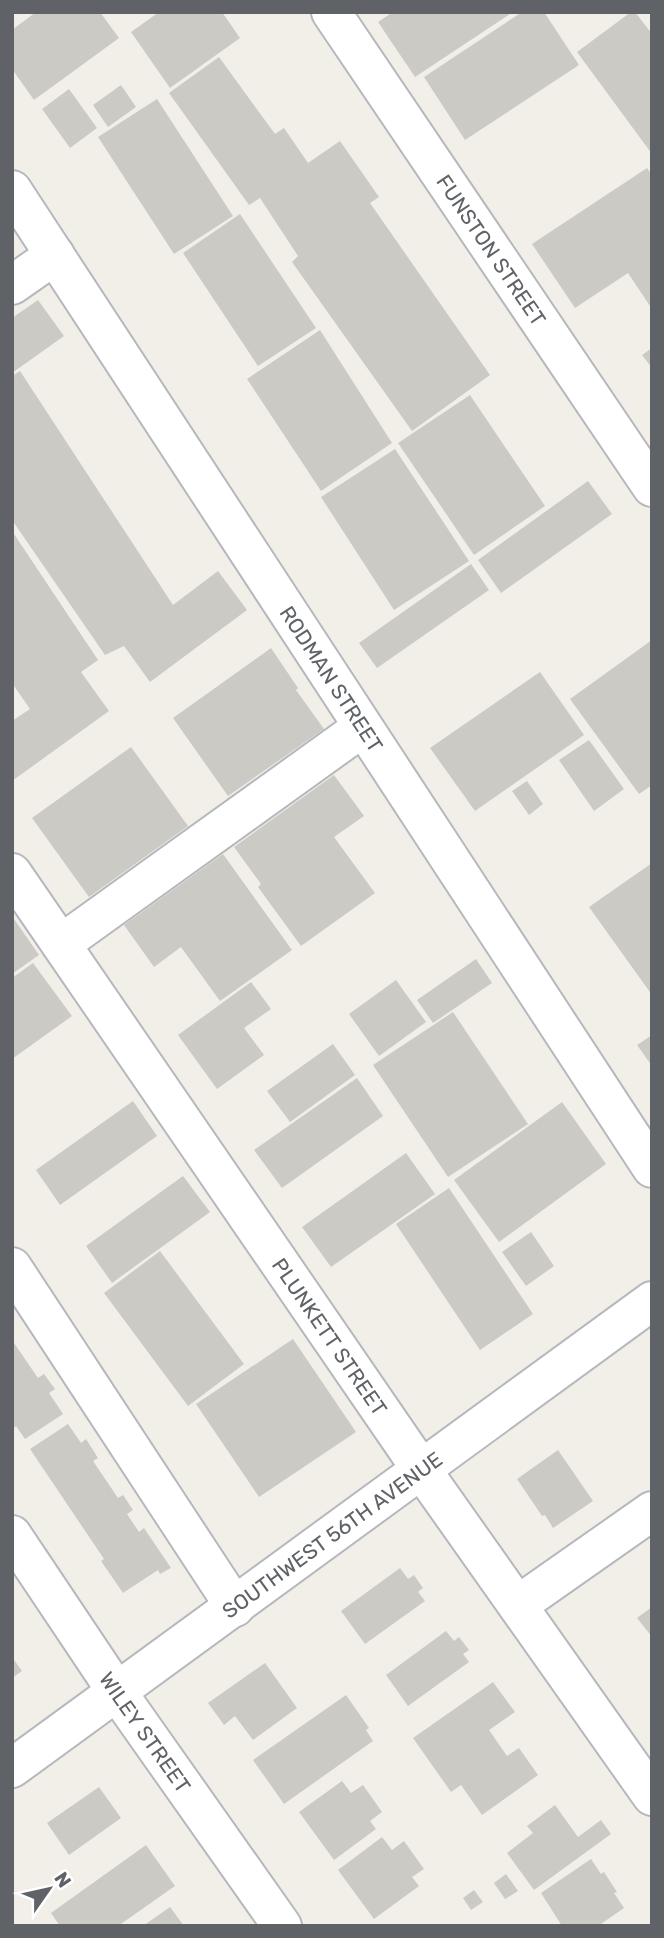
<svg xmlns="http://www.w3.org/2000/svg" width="664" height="1938" font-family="Rubik,sans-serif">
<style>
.building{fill:#cccac5}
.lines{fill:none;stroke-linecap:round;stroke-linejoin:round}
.minor-casing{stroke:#b5b8bc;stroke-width:42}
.minor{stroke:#fff;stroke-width:38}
.labels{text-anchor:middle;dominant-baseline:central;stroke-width:5;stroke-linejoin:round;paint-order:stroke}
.street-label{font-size:21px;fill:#5f6368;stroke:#fff}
</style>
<rect width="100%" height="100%" fill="#f1efe8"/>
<path class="building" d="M36,12H100L119,38L34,100L12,69V30Z
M159,12H222L240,38L170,88L131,32Z
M393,12H513L415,77L378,22Z
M522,12H544L579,65L465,140L424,77Z
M631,12H635L652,34V154L577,52Z
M219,57L275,134L284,128L308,163L340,141L379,197L370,203L490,375L412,431L292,262L298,256L260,198L249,205L169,93Z
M121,85L136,107L108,127L93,105Z
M69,89L97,128L70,148L42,109Z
M157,99L233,216L174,254L98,137Z
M647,168L652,175V309L628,273L575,308L532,244Z
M240,214L316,328L258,366L183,253Z
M38,300L64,336L12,373V318Z
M320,330L392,443L321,491L247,379Z
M652,348V368L642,355Z
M20,371L173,605L218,571L247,610L150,682L124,646L105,655L12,520V376Z
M470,395L545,506L474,555L398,443Z
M395,449L469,561L394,610L321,497Z
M588,481L612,514L501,593L478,560Z
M12,531L98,660L81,672L109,711L12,781V721L30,709L12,683Z
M471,564L489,590L377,668L359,643Z
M652,640V785L639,794L570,699Z
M271,648L298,688L296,690L324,729L228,796L173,718Z
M540,672L584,735L475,811L430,748Z
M589,740L624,789L594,811L559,760Z
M131,747L188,826L89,897L32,818Z
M334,775L364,816L334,837L375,893L301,946L258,887L261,884L234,847Z
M527,781L543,804L529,815L512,791Z
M223,854L292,950L220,1001L181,947L154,967L124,925Z
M652,863V995L589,907Z
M12,916L39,955L12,974Z
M476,959L492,983L433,1023L417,1000Z
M33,963L72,1016L12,1059V978Z
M396,980L426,1022L379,1056L349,1014Z
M251,982L271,1009L244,1028L264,1055L217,1089L178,1035Z
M453,1012L528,1124L448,1177L373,1065Z
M652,1035V1066L637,1045Z
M333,1044L355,1075L290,1122L267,1091Z
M357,1078L383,1116L282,1188L254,1150Z
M133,1101L157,1136L60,1205L36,1170Z
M562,1102L606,1164L499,1242L454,1180Z
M406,1153L435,1194L331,1267L302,1227Z
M183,1176L210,1212L112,1283L86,1246Z
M449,1188L533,1314L480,1350L396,1224Z
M531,1232L554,1266L526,1286L502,1252Z
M160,1251L244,1364L188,1406L104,1293Z
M293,1339L356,1432L259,1497L196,1404Z
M12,1340L38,1378L44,1374L55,1389L49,1393L63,1414L25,1439L16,1426L14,1428L12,1425Z
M68,1424L81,1443L86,1439L98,1458L93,1461L118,1498L123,1495L133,1510L127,1514L139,1532L144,1528L171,1568L160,1574L158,1570L123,1593L101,1561L104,1559L30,1449Z
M558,1450L593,1501L553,1528L545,1515L542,1516L517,1479Z
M400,1568L408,1579L414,1575L423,1588L418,1592L425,1601L365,1644L341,1611Z
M652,1607V1637L637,1618Z
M446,1631L454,1641L459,1637L469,1650L463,1654L469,1662L408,1706L386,1675Z
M12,1657L22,1671L12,1678Z
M265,1663L297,1708L253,1740L235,1716L224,1725L208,1703Z
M493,1682L515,1712L489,1730L507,1756L519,1748L538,1775L482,1815L461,1785L451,1792L413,1738Z
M346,1695L369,1728L366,1730L373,1741L284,1804L253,1760Z
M342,1781L351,1793L363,1785L382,1812L370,1821L376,1829L334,1860L299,1812Z
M99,1787L121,1818L69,1855L47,1823Z
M555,1805L578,1837L601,1820L611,1834L534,1890L507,1853L533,1833L527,1826Z
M382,1837L392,1850L404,1841L424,1869L412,1877L419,1886L374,1919L338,1870Z
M146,1845L175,1886L118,1926H60L51,1913Z
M591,1859L601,1874L604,1872L617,1892L614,1893L624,1908L598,1926H562L541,1893Z
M506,1874L518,1891L505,1899L494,1883Z
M474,1890L483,1902L471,1910L463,1898Z
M170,1907L184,1926H143Z"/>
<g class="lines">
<defs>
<g id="minor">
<path id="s1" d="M331,12L652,487"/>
<path id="s2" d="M12,190L652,1168"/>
<path d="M12,285L55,255"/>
<path id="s3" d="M12,873L421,1469L652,1796"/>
<path d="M61,944L363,727"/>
<path d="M12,1267L235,1607"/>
<path id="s4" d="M12,1535L117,1692L282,1926"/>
<path d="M518,1605L652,1511"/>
<path id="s5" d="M12,1768L652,1301"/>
</g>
</defs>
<use href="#minor" class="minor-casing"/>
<use href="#minor" class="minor"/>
</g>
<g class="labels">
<g class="street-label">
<text stroke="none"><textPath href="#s1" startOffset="287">FUNSTON STREET</textPath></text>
<text stroke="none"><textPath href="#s2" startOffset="584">RODMAN STREET</textPath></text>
<text stroke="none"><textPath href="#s3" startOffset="562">PLUNKETT STREET</textPath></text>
<text stroke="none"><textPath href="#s5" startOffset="396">SOUTHWEST 56TH AVENUE</textPath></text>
<text stroke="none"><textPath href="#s4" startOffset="238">WILEY STREET</textPath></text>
</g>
</g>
<rect width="664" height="1938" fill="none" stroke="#5f6368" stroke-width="28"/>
<g transform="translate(49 1889) rotate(56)" stroke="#ffffff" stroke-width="5" paint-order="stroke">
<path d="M0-5L12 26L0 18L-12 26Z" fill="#5f6368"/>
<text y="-10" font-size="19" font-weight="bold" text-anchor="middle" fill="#5f6368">N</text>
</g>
</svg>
